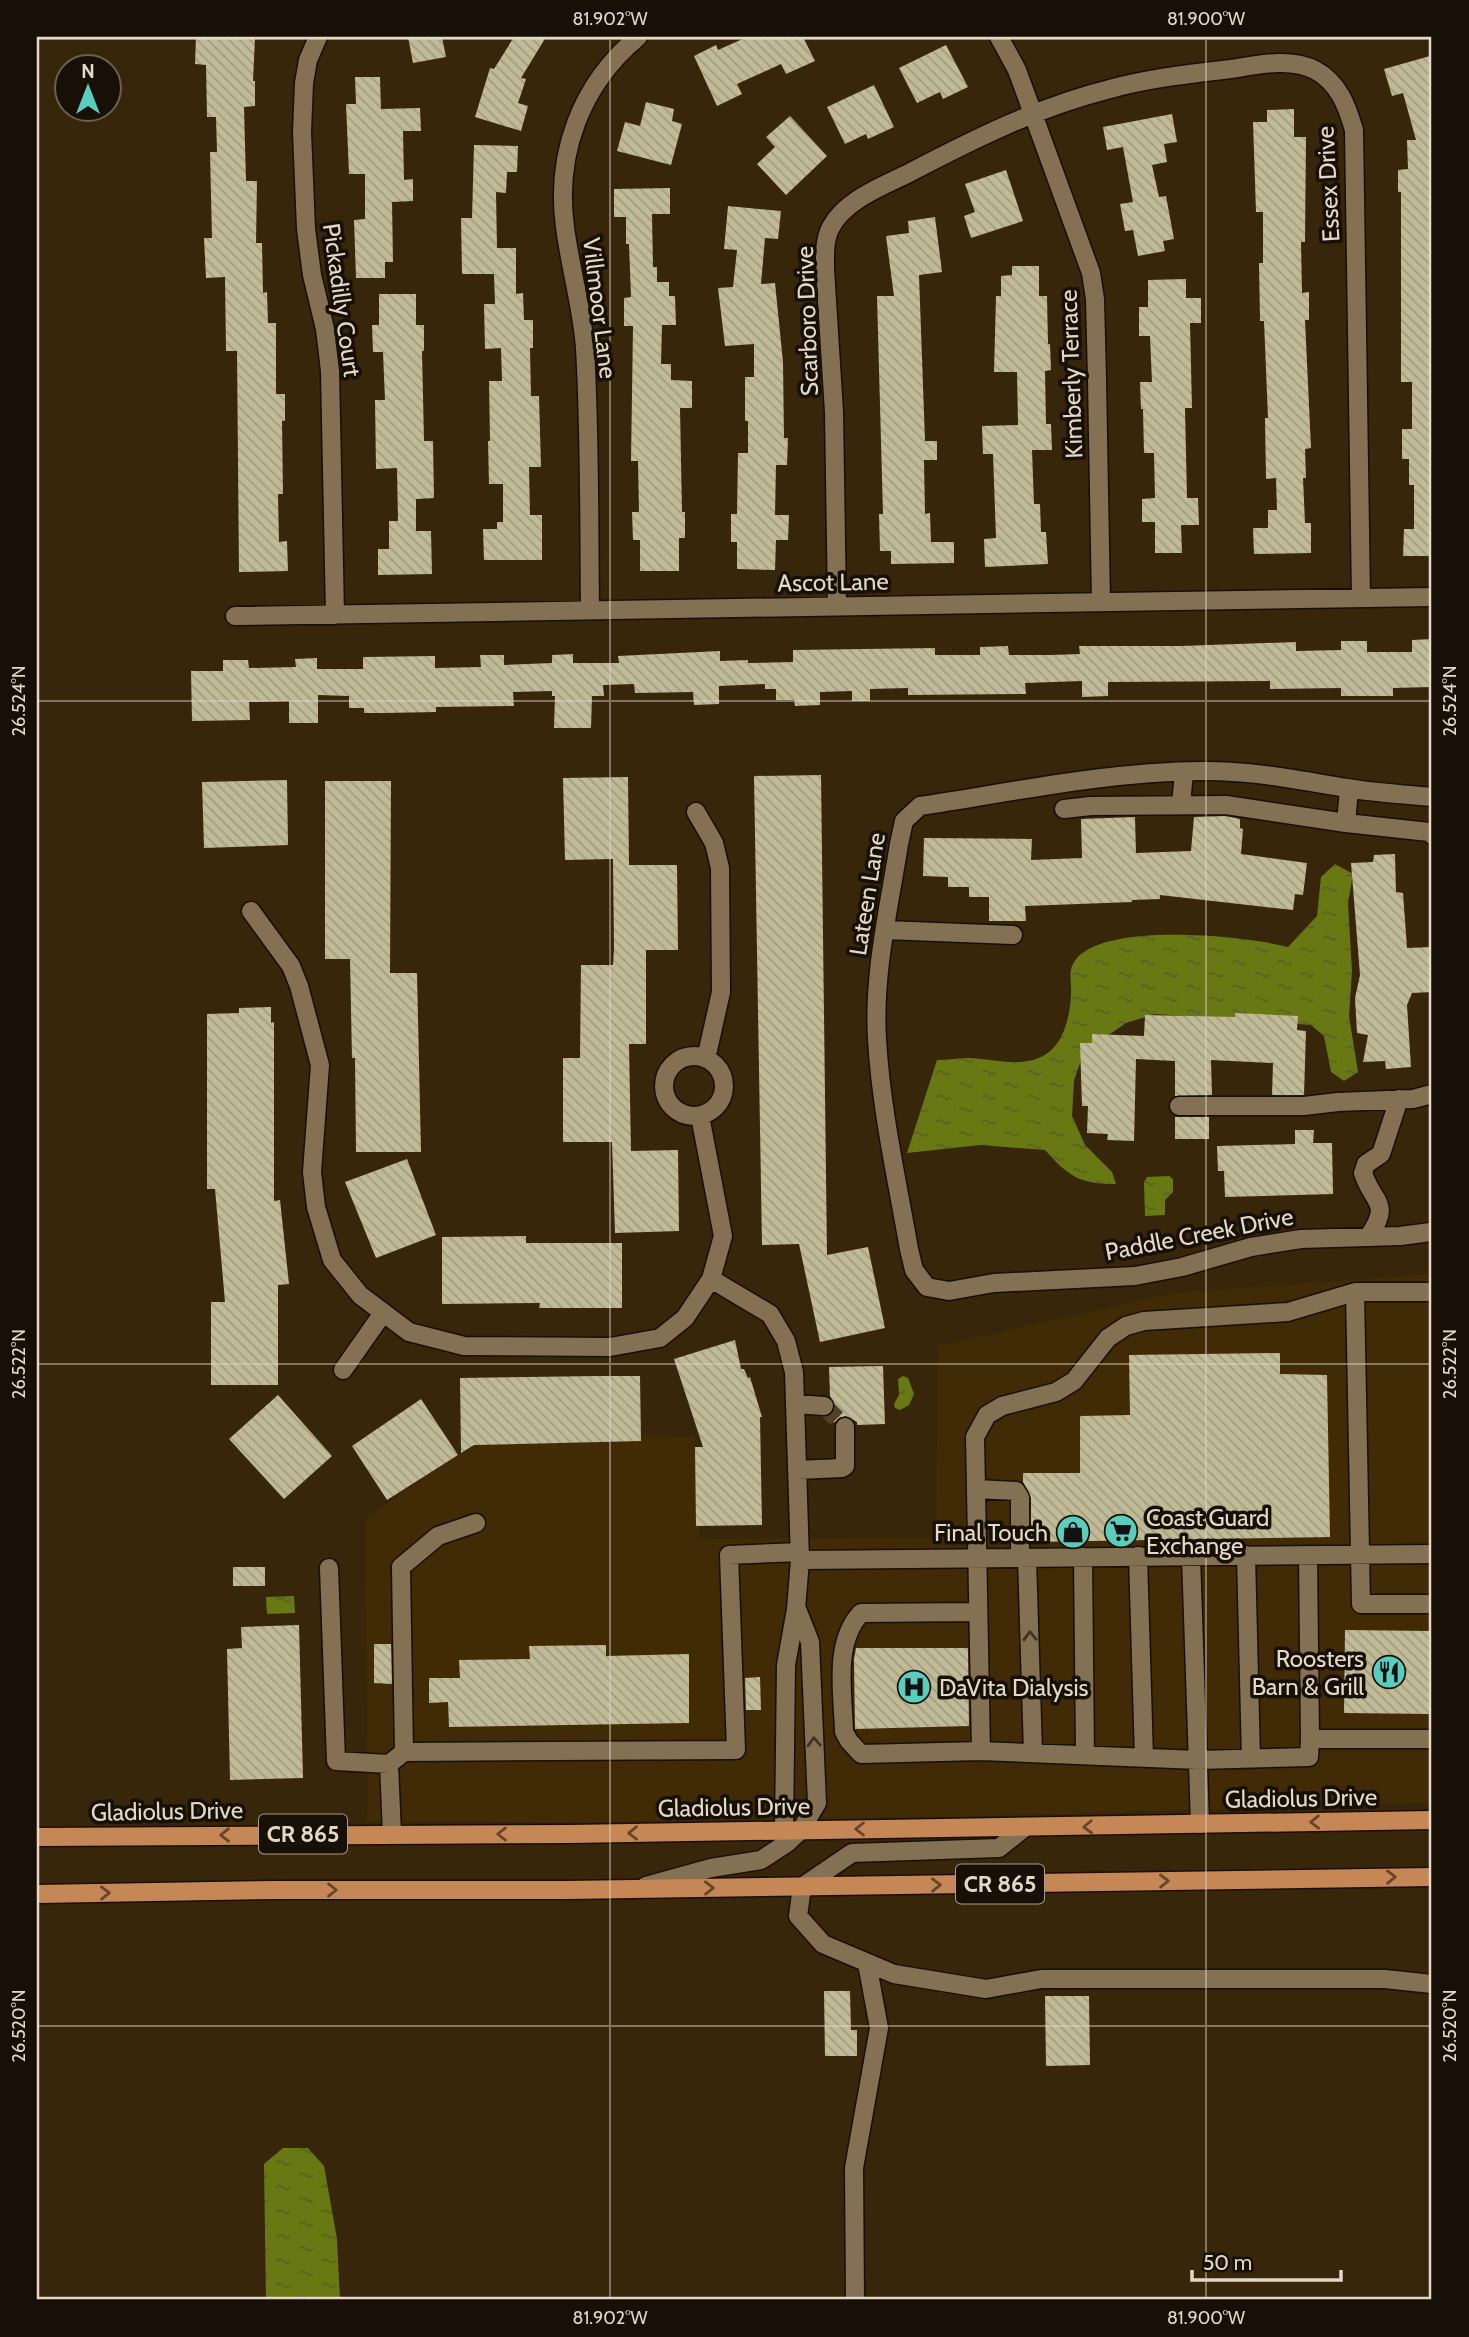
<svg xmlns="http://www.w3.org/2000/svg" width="1469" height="2337" font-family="Cabin,sans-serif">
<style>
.built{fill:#402b06}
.water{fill:url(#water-ripples)}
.building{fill:url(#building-back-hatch)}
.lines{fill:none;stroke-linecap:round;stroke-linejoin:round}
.minor-tunnel{stroke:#514127;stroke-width:18;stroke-dasharray:18 9;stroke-linecap:butt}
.minor-casing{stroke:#1b0f00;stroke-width:21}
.major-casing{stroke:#1b0f00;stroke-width:21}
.minor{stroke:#847053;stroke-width:18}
.major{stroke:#c58756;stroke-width:18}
.oneway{stroke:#3e3221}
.oneway2{stroke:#66462a}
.ticks{fill:none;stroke:#e4d8c9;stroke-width:2;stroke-opacity:0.45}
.labels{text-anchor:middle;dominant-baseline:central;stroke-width:7;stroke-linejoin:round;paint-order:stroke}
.shield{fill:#181006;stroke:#a79c8e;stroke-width:2}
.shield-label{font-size:23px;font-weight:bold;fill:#e4d8c9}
.street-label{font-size:24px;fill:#e4d8c9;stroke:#181006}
.poi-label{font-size:24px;fill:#e4d8c9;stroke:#181006;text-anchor:start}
.neatline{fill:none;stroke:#e4d8c9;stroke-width:2.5}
.ticks-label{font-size:18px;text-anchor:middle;fill:#e4d8c9}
</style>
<defs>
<pattern id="water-ripples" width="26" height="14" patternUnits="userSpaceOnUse" patternTransform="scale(1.75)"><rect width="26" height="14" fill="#687913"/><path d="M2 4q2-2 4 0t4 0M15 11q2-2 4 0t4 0" fill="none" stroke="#586025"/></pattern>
<pattern id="building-back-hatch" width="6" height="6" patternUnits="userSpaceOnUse" patternTransform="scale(1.75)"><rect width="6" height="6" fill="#c1ba97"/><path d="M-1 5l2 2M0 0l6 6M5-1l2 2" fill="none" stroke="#a29c80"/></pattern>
</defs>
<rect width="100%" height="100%" fill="#37260a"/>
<path class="built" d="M1432,1274V1803L942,1817L570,1822H366L368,1803L365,1518L475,1444L694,1436L700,1539L936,1537L938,1346L1173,1293Z"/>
<path class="water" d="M1335,864L1353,874L1348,903L1352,971L1349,1016L1358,1072L1344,1081L1331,1072L1324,1036L1311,1025L1155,1014L1126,1023L1084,1052L1074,1080L1072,1116L1085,1145L1112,1172L1116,1184C1080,1184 1069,1177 1045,1150L980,1145L907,1153L937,1060C948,1060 959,1058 969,1058C994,1059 1020,1068 1043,1056C1064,1045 1070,1016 1071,995C1072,985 1068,972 1073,964C1095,920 1247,936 1288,947L1317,916L1321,877Z
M1169,1176L1173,1179V1192L1165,1200V1215L1145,1216L1144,1182L1147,1177Z
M903,1376L908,1378L914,1394L909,1405L900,1410L895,1408L894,1404L899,1395L898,1379Z
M294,1596L295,1613L267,1614L266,1597Z
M283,2148H308L324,2166L337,2239L340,2300H266L264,2164Z"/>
<path class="building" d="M196,37H255L253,81H255V106L244,107L246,181H257L256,243H262L263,293L267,292L268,323H276V394H285V421H282L283,494H278L279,542L287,541L288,571L239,572L237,351H226L225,277L206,278L204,238H212L210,152H217L216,117H207L206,65L195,64Z
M408,37H442L446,57L413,63Z
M514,37H546L521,78L526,79L518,103L528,106L521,131L475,117L490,68L494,69Z
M747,37H803L815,61L786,74L781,64L737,84L742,94L717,106L694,56L716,45L718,50Z
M946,45L968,87L943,99L940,92L917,103L899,68Z
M1430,56L1432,65V192H1430V225H1432V556H1403L1404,529H1414V485H1409V459H1402V429H1412V382H1401V192H1398V170L1408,169L1407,140H1416L1403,93L1392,96L1384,69Z
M355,77H380L381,109L420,108L421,131H403L404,180L413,179V201L392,202L393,262H385V278H356L354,220L365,219V174H349L346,104H356Z
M874,85L894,127L868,139L866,134L845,144L827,107Z
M646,102L674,109L672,121L682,124L671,165L617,151L625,122L640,126Z
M1294,109V137H1306L1305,242H1301L1302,293L1309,292V320H1305L1311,448L1305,449L1306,478H1303L1305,523H1311V553L1254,554L1253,528H1268V510H1277L1276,478L1266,479L1265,418H1268L1264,321H1260L1259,263H1263V212H1256L1253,122H1267V110Z
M1172,114L1177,142L1164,144L1167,162L1152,165L1159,197L1166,196L1174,239L1163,241L1165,251L1138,256L1133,230L1125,231L1120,204L1133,202L1123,147L1107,150L1103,127Z
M790,116L827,156L786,195L757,164L775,147L766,137Z
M474,145L518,146L517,172H507L506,193L496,192L497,248H516V294L523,293L524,320H533V348H530L531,396H539L541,467H529L530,515H542V560H484L483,529H497V522H503V484H489L488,441H490L489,381H502L501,348L485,349L484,304H495L494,274H462L461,218H472Z
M1006,170L1023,221L971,238L964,216L975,212L965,184Z
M670,188V214H652L653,267H657V282H669V296H675L676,325H662L661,364H671V380L692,381V408H680L682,512H685V538H679V571H640V540H633L632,512H639L638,461H631L633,326H624V298L631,297L629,244H626V217H614V189Z
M728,206L781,211L778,239L765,238L761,284L775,283L783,362L784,438H788L787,465H776L775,515H789L788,540H776L775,570L737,569V542H731V514H737L738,453H748V421H745V377H754V344L725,346L718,288L733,287L737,250L724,249Z
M935,217L942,272L919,275L925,441H937V460H924L925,514L930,513L931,542H954V563L891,564V551H880L879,514H883L877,296H894L886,236L909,233L908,221Z
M1012,266H1039V296H1047L1048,344H1050L1051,370L1045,371L1046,424H1051L1052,450H1032L1034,504H1040L1041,532H1046L1048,564L985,567L984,539L996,538L993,454H983L982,426L1018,425L1017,372H994L996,296H1001V276L1012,275Z
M1186,279V298H1201V323H1190L1192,408H1185L1187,498H1198L1199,525H1181L1182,553H1155V522H1142V499L1155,498L1154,453H1144L1143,409H1141L1140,382H1152L1150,336H1139V307H1148V280Z
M379,294H416V325H424V351H422L424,441H433L434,498L416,499V531H431L432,574L378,575V549H389V521H398L397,468L376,469L375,400H385L383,352H373L372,325H379Z
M1432,639V687L1393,688V696H1341V688L1270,689V681L1108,682V696L1082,697V681L1025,683L1026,694L908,695V688L870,689V701H852V691L820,692V705L795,706L794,700H776V689H765V684L719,686V704L694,705L693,692L635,693L634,684L603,685L604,696H592L591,728H554L555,696H552V691L513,692L514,706L436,707V712L384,713H364V708H349V696L318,695V723H289V701L249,702L250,720L192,721L191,671H223V660H248L249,668L296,667L295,659L317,658V669H363V657L435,656V668L481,667L480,655H504V665L552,663V655L573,654V663H619L618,656L720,651V661L748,660V663L793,662V650L935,648V655H980V647L1008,646L1009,655H1051L1080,654L1079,646H1181L1296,642V651L1341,650V641H1367V652H1412V640Z
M821,775L827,1255L868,1247L885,1328L820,1342L799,1244L762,1245L754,776Z
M628,777L629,865H677L678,950H646V1044H629L631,1151L678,1150L679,1231L615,1233L612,1142H563V1058H580L581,965H613L614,949L613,859L565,860L563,778Z
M287,780L288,845L204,848L202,782Z
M325,781H391L390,973H417L421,1152H356L355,1058H352L350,959H325Z
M1225,816L1240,819V828L1243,829L1241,854L1307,863L1303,895L1295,894L1293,910L1160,895V899L1132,900V902L1025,906L1026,921H989V897H969V887H948V877L923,876L924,838L1032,839L1031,860L1082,858L1081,819L1135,817L1136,853L1191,851L1194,817Z
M1395,854L1396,892L1403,893L1407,948L1432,947V992L1412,993L1407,1005L1411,1067L1386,1069L1385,1061L1363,1062L1368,1035L1357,1033L1355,998L1360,975L1351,863L1373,862L1374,855Z
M271,1007V1023L274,1022V1201L280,1200L289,1284L278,1285V1385H211V1302H225L215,1189H207V1014L239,1013V1008Z
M1235,1013L1298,1016L1297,1030L1306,1031L1304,1095H1272L1273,1063L1211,1060L1212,1095L1175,1096V1061L1136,1059L1134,1141L1107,1140L1108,1134L1087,1133L1088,1106H1082L1080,1043H1092V1034L1144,1036L1145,1015L1235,1017Z
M1175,1117H1209V1139H1175Z
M1295,1130H1314L1313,1143H1332L1333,1194L1225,1197L1224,1171H1218L1217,1146L1295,1144Z
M407,1159L436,1235L376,1258L345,1182Z
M526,1236V1243H622V1308H539L540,1303L442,1304V1237Z
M735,1340L741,1369H744L748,1378L750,1377L762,1417H760L762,1525L696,1526L695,1447H703L674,1359Z
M1280,1353V1374L1327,1375L1330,1537L1031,1542V1498L1023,1482V1473H1080V1416L1130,1415L1129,1355Z
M883,1366L885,1424L857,1425V1422L846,1416L839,1418L835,1422L830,1423V1416L835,1406L830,1396L829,1367Z
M599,1376H640L641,1441L474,1445L461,1453L460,1378Z
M278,1395L332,1456L284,1499L229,1439Z
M421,1399L458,1455L387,1500L352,1446Z
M233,1567H265V1586H233Z
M299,1625L303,1778L230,1780L227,1649L242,1648L241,1627Z
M1345,1630L1432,1631V1714L1344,1713Z
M374,1644H391L392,1684L374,1683Z
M606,1645V1656L689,1654V1723L449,1727L448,1702L429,1703V1678H460L459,1660L530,1659L529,1646Z
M856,1648H968L969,1726L855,1729L854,1659Z
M760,1677L761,1710H746L745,1678Z
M824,1991H850L851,2030H857V2056H825Z
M1045,1996H1089L1090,2065L1046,2066Z"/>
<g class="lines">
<path class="minor-tunnel" d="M824,1406L845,1427"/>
<defs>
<path id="minor" d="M318,37L308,60L304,83L302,132L306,229L312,275L325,329L330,371L335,615
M999,37L1017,70L1091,273L1095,299L1097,379L1101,602
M837,606L834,412L825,269C825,255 824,240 831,227C845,200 883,186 909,173C974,139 1038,107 1110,89C1149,78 1190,74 1231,69C1257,65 1290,57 1315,70C1339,83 1347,106 1354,130L1361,598
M590,610C589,522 590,435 585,348C582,307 570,267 565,227C555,154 581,84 638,37
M235,616L1432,597
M1349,789L1346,823L1429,832L1432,835
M1181,805L1184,772
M1064,809L1091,806L1226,805L1346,823
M696,812L714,843L720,868L721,992L706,1059
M251,911L291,966L299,986L320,1065L312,1172L316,1207L332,1260L360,1295L409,1332L464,1346L610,1347L660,1338L685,1318L711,1279L723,1236L700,1116
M885,930L1013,935
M664 1086a30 30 0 1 1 60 0a30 30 0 1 1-60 0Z
M1179,1106H1304L1338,1102L1413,1099L1432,1094
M1431,1232L1400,1236L1301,1239L1251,1247L1182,1267L1135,1276L994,1283L949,1291L927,1287L914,1270L909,1249C897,1180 881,1109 877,1039C873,974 889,908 899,844L904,821L920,806C1013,792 1106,772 1200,771C1250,770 1298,780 1347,788C1375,793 1404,794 1432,797
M1369,1236C1392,1202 1373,1204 1363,1173L1366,1164L1381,1154L1399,1099
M711,1279L770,1314L786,1341L794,1372L800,1560L796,1609L786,1665L784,1830
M1432,1292H1355L1361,1604H1432
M343,1370L383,1313
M795,1404L824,1406
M797,1470L842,1468L845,1466V1427
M976,1489L1016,1491L1020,1498V1558
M1246,1555L1251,1759
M1308,1555L1310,1739H1432
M1138,1556L1144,1758
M1191,1556L1200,1824
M1083,1557L1085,1755
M1027,1558L1033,1753
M800,1560L1432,1554
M329,1568L336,1761L389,1764L392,1834
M977,1612L861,1613C833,1643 843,1693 844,1732L849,1741L861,1754L981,1751
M1310,1739L1309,1757L1198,1760L981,1751L975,1437L987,1415L1002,1406L1056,1392L1074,1381L1108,1338L1126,1326L1144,1321L1288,1312L1355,1292
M404,1753L401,1567L438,1536L476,1523
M389,1764L404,1752L736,1750L729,1555L800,1552
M1024,1828L999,1848L852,1853L802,1887L798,1916L823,1944L894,1974L986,1989L1041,1979H1385L1432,1984
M646,1886L711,1868L761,1860L787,1843L801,1830L817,1803L810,1642L797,1609
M855,2300L854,2168L879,2028L867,1963"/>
<path id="major" d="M37,1837L570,1834L1432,1820
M37,1894L276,1890H567L1432,1877"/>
</defs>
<use href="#minor" class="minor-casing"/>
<use href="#major" class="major-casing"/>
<use href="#minor" class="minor"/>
<use href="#major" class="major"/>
</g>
<defs><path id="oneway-chevron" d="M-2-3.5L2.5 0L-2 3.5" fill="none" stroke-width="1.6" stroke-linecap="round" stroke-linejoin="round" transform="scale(1.75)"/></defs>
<g class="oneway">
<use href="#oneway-chevron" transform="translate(1030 1636) rotate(-92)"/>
<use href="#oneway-chevron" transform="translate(814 1742) rotate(-93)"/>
</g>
<g class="oneway2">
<use href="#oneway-chevron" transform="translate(1315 1822) rotate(179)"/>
<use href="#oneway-chevron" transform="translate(1088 1827) rotate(178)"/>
<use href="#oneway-chevron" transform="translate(860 1829) rotate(180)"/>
<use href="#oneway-chevron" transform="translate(633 1833) rotate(179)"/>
<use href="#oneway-chevron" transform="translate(502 1834) rotate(180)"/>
<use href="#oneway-chevron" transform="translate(225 1835) rotate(179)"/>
<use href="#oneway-chevron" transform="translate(1391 1877) rotate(-1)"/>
<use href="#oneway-chevron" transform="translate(1164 1881) rotate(-1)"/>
<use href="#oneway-chevron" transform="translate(936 1885) rotate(-1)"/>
<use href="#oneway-chevron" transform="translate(709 1888) rotate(-1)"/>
<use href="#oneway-chevron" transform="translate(332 1890)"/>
<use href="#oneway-chevron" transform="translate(105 1893) rotate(-1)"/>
</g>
<path class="ticks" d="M610,37V2300M1206,37V2300M37,39H1432M37,701H1432M37,1364H1432M37,2026H1432"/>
<defs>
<symbol id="supermarket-disc" viewBox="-11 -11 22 22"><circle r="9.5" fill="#59cebe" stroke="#181006"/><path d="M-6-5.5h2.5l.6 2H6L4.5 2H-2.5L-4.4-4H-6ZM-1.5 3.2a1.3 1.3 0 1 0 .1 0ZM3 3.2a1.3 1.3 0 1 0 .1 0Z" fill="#111"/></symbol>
<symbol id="shop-disc" viewBox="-11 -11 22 22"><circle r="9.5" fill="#59cebe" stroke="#181006"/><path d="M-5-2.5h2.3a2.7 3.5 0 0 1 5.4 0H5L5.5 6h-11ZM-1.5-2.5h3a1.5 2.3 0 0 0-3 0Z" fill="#111"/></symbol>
<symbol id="restaurant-disc" viewBox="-11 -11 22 22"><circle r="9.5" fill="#59cebe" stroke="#181006"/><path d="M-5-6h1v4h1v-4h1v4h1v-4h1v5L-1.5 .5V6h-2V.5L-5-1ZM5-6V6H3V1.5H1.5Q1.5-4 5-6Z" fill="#111"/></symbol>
<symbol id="hospital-disc" viewBox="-11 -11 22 22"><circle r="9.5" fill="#59cebe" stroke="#181006"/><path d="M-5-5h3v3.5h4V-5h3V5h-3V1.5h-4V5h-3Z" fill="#111"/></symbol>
</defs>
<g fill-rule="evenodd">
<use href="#supermarket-disc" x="1102" y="1512" width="38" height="38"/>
<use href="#shop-disc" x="1054" y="1513" width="38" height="38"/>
<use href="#restaurant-disc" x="1370" y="1653" width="38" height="38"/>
<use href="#hospital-disc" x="895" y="1668" width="38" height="38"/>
</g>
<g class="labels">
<g class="shield">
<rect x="259" y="1814.5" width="88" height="39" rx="5"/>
<rect x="956" y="1864.5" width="88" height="39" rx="5"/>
</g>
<g class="shield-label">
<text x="303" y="1834">CR 865</text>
<text x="1000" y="1884">CR 865</text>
</g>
<g class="street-label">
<text transform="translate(1328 184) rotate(-93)">Essex Drive</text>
<text transform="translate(342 300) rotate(82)">Pickadilly Court</text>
<text transform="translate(600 308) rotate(83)">Villmoor Lane</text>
<text transform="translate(807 321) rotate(-92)">Scarboro Drive</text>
<text transform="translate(1071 374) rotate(-92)">Kimberly Terrace</text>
<text transform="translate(833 582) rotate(-1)">Ascot Lane</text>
<text transform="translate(867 894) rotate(-81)">Lateen Lane</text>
<text transform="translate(1199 1234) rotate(-11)">Paddle Creek Drive</text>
<text transform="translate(1301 1798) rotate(-1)">Gladiolus Drive</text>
<text transform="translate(734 1807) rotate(-1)">Gladiolus Drive</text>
<text transform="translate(167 1811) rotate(-1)">Gladiolus Drive</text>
</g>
<g class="poi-label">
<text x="1146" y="1517">Coast Guard<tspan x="1146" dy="28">Exchange</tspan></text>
<text x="1048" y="1532" text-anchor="end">Final Touch</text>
<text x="1364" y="1658" text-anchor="end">Roosters<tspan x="1364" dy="28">Barn &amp; Grill</tspan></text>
<text x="939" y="1687">DaVita Dialysis</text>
</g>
</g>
<rect width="1469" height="2337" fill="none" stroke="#181006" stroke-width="77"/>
<g transform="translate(88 88)"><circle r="33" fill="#181006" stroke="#6a6054" stroke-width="2"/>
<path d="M0-5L12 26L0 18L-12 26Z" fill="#59cebe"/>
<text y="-10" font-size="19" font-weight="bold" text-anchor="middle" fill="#e4d8c9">N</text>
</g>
<path d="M1192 2270v10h149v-10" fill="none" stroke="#e4d8c9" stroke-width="3.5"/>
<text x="1203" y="2270" font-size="21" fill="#e4d8c9" stroke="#181006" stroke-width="5" paint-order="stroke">50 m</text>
<rect x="38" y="38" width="1392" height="2260" class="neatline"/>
<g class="ticks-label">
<text x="610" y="25">81.902°W</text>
<text x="1206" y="25">81.900°W</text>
<text transform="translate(19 701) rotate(-90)" y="6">26.524°N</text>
<text transform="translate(1450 701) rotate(-90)" y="6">26.524°N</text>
<text transform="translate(19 1364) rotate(-90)" y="6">26.522°N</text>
<text transform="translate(1450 1364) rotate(-90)" y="6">26.522°N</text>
<text transform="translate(19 2026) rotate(-90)" y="6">26.520°N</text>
<text transform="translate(1450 2026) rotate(-90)" y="6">26.520°N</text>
<text x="610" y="2324">81.902°W</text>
<text x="1206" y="2324">81.900°W</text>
</g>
</svg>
